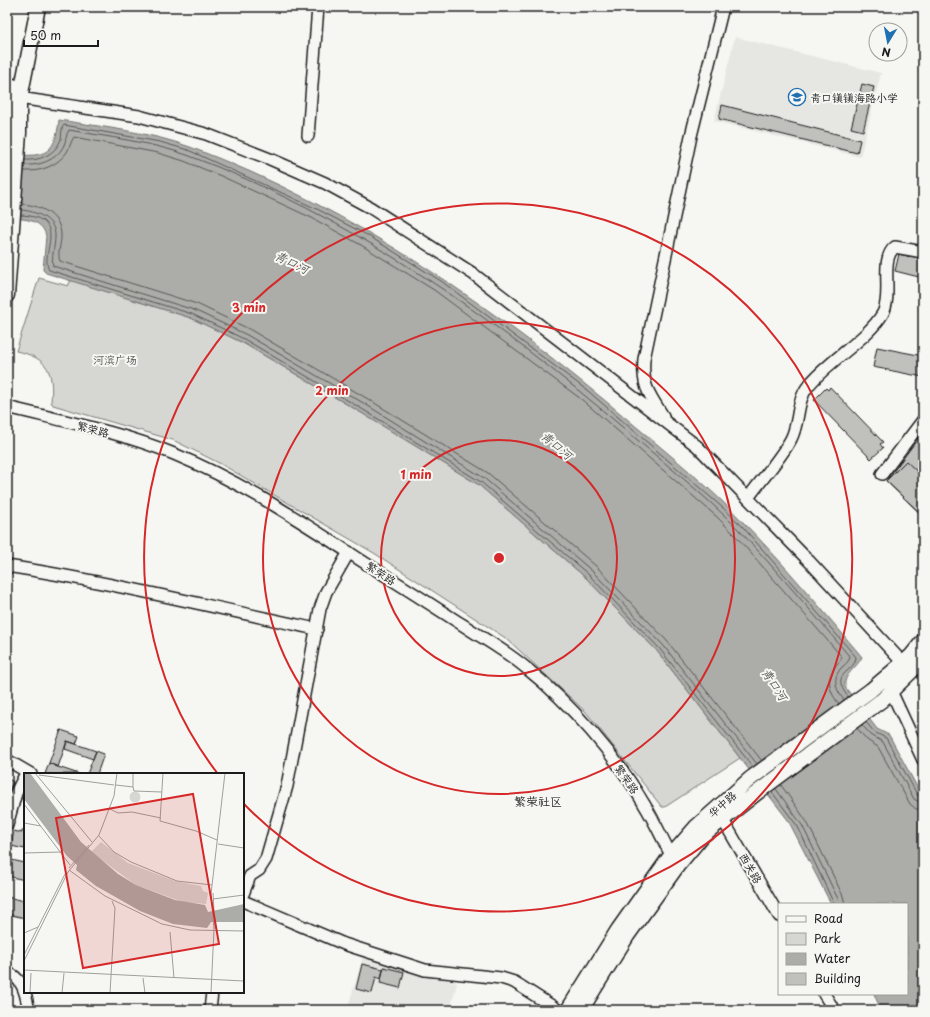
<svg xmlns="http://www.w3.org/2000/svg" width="930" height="1017" font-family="'Playpen Sans','LXGW WenKai TC',sans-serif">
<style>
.built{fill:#e6e6e2}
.green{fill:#d6d6d2;stroke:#797977}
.water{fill:#acaca9;stroke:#727271}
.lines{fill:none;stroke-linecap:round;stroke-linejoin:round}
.shore{stroke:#565654;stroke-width:1}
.building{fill:#c0c0bd;stroke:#1c1c1c}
.minor-casing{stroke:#1c1c1c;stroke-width:14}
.major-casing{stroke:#1c1c1c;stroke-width:17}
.minor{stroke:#f6f6f2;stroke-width:11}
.major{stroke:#f6f6f2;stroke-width:14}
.ring{fill:none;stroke:#d62828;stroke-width:2}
.labels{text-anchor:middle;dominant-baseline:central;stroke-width:4;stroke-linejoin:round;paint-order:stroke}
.poi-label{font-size:11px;fill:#1c1c1c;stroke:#f6f6f2;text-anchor:start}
.park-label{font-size:11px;fill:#545453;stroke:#f6f6f2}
.street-label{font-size:11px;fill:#1c1c1c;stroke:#f6f6f2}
.water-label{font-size:12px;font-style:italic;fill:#565654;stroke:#f6f6f2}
.neighbourhood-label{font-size:12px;fill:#1c1c1c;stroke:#f6f6f2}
.inset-road{fill:none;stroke:#9f9f9c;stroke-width:1}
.view{fill:#d62828;fill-opacity:0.15;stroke:#d62828;stroke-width:2}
.inset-edge{fill:none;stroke:#1c1c1c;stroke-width:2}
.centre{fill:#d62828;stroke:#f6f6f2;stroke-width:2}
.ring-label{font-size:12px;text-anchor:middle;font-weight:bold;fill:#d62828;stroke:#f6f6f2;stroke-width:4;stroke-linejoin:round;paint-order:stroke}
</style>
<rect width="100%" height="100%" fill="#f6f6f2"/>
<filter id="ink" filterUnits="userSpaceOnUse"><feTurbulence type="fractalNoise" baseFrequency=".025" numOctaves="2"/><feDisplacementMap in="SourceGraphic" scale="8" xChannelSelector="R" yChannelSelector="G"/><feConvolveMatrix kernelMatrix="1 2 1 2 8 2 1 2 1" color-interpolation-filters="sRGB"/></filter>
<g filter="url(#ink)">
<path class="built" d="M735,37L881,73L860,157L714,121Z
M363,957L457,983L450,1010H347Z"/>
<path class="green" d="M39,278L68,286L71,280L191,318L243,343L360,412L479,485L586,578L657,651L740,758L665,807H662L586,712L507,639L374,553L221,464L173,440L53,405L51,402C54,371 48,358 16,351Z"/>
<path class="water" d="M59,120C103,127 149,132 190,147C355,209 500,311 633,424C671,456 710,487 744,523C785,565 824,612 862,657C857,668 843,674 845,687L877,729L889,735L923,798V1010H881L874,994H907V904H831L788,820L657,651L586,578L479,485L360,412L243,343L191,318L46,273L43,270L46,236C42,218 22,219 7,218V154C42,157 55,158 59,120Z"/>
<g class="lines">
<path class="shore" d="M25,160C40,161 56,154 61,139C62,134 61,128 64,125L160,142L188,150L317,209L367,235L441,281L588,391L723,508L742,526L856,657C855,674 828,671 848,697
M25,165C40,166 57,160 64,145C66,141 66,134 69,130C108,137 150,142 187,155C351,216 495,318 627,431C664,463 704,494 739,530C777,571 814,614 850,657C849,661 846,664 842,667C832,678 835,689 844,700
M24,171C41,172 57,166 67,152C70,147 71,141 74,137L158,153L184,161L221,176L312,218L361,245L434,290L581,399L716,516L734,534L842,657C841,661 837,663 835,667C825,680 830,693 839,704
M22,204C40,205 62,215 61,237C61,244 57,254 60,261L197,304L249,329L368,399L488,473L597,567L667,641L762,761
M21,210C36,211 56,219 55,237C55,246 51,258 53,266L194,310L247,335L365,404L484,478L592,571L663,645L757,764
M21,215C71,218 39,253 49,270L192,314L244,339L362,409L481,482L589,575L659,648L753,767
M866,722L874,732L886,738L918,796L923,799
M862,725L871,735L883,742L914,799L923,804
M857,728L867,740L878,747L910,804L916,809L923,810
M781,785L807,822L843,896L845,904
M776,789L802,825L838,899L839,904
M772,792L798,827L834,904"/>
</g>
<path class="building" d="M862,84L874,87L863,131L851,128Z
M722,105L860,140L857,153L719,119Z
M899,254L911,257L912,254L922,256L923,278L895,271Z
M877,347L923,356V377L873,367Z
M830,387L883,442L880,444L883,448L871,459L814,400L826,388L828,390Z
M923,432V516L886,481Z
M906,461L923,477V516L886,481Z
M61,730L79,736L76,744L67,741L58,767L49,763Z
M67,741L96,751L93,759L65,749Z
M96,751L104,754L97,774H87Z
M49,763L58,767L79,774H45Z
M7,778L13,782L7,794Z
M25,787V800L20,798Z
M22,830L25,831V849L11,846L14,831L22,833Z
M7,859L25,863V880L7,876Z
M7,897L25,901V918L7,914Z
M362,964L383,969L381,979L376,977L372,993L356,989Z
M384,967L404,972L400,988L380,983Z"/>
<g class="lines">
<defs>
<path id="minor" d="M12,97L139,116L206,134L270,159L325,183L371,208L472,273L697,446L809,561L903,663
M308,136L318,7
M7,407C63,421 121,432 174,454C242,482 304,523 365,563C398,583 430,604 463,625C484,639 506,651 525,667C570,703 615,754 644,804C654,820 662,838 671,855
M663,416C649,394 642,387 644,359L691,136L723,7
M882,474L923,420
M748,498C761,480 781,458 791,439C800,422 796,400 809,385C829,360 868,339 883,313C893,294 879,259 895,247L923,252
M7,566C111,582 214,608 317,629
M891,691L923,760
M7,760L31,774
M723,820L779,916
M7,825L16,793L25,775
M250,876L259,870L266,859L287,786L320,609L326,592L349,552
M243,894L250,876
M243,901L344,944L425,970L501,978L514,982L558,1010
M7,973C22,977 26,993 28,1007
M824,994L834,1010
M210,1010L212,992"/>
<path id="major" d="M7,111L13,86
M7,295L19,133V103L38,7
M568,1010L618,930L669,858L696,827L750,779L871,690L911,656L923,641
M581,1010L627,936L678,865L703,835L759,791L882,700L923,660"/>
</defs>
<use href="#minor" class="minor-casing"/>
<use href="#major" class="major-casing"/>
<use href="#minor" class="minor"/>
<use href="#major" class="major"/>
</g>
</g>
<g class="ring">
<circle cx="499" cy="558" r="118"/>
<circle cx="499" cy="558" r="236"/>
<path d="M218 774A354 354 0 1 1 244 804"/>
</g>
<defs>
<symbol id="school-ring" viewBox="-11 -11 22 22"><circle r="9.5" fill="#f6f6f2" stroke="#1f6fb2" stroke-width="1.5"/><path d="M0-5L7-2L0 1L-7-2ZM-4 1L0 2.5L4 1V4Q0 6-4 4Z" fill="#1f6fb2"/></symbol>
</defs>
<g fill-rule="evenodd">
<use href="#school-ring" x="787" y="87" width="20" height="20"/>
</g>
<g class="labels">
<g class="poi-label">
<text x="810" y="97">青口镇镇海路小学</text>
</g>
<g class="park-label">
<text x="115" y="359">河滨广场</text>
</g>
<g class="street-label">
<text transform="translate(93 429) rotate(14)">繁荣路</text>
<text transform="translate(381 573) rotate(33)">繁荣路</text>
<text transform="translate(627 779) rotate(55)">繁荣路</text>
<text transform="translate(722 804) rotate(-41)">华中路</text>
<text transform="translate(751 868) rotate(60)">西关路</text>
</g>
<g class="water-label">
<text transform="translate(292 262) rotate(26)">青口河</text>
<text transform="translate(557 445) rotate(40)">青口河</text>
<text transform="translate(775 684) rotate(57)">青口河</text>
</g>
<g class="neighbourhood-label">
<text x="538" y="801">繁荣社区</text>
</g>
</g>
<g transform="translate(24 773)">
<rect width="220" height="220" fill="#f6f6f2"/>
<path d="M105.5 24a5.5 5.5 0 1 1 11 0a5.5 5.5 0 1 1-11 0ZM77,69L104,90L151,108L177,113L179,118L184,120L182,131L159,129L112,112L67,79Z" fill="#d6d6d2"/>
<path d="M0,0H6L57,69L94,101L112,112L151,127L181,132L184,139L220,131V149H187L183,155L149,151L116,138L72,113L52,97L53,92L43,83L0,26Z" fill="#acaca9"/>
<path class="inset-road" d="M11,0L68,69M109,0V14M139,0L136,48L172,58L193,67M15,2L90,12M92,12L109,14L110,18L138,19M0,31L46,92M86,36L94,40L108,39L137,45M0,50L17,53M74,62L90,79L107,89L153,108L188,112M194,71L220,75M0,80L37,79M45,95L65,72M45,97L81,123L138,151L166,157L220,158M189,120L191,156M189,126L220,122M146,159L150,205M0,160L14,154M0,182L41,101M0,188L44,99L75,62L90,23L93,0M0,197L220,208M119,205L121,220M6,220L7,200M38,220L40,200M86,220L91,135L88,128M187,220L190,156L187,121L201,0"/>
<path class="view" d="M169,21L195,171L59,195L32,45Z"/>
<rect width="220" height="220" class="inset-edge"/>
</g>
<circle cx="499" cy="558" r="6" class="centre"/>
<g class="ring-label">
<text x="249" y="312">3 min</text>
<text x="332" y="395">2 min</text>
<text x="416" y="479">1 min</text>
</g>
<rect width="930" height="1017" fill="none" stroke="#f6f6f2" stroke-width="24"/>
<rect x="12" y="12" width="906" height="993" fill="none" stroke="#1c1c1c" stroke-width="1.5" filter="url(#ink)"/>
<rect x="778" y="903" width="130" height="92" fill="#f6f6f2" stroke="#9f9f9c"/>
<rect x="786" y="916" width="20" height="6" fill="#f6f6f2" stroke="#9f9f9c"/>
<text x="814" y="923" font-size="12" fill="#1c1c1c">Road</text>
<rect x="786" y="933" width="20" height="12" fill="#d6d6d2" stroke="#9f9f9c"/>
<text x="814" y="943" font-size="12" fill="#1c1c1c">Park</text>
<rect x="786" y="953" width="20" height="12" fill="#acaca9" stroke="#9f9f9c"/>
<text x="814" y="963" font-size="12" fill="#1c1c1c">Water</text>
<rect x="786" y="973" width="20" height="12" fill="#c0c0bd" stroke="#9f9f9c"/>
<text x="814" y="983" font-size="12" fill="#1c1c1c">Building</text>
<g transform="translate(888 42) rotate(190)"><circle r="19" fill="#f6f6f2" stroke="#9f9f9c"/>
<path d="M0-3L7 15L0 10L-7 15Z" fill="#1f6fb2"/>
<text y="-6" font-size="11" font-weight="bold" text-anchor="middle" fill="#1c1c1c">N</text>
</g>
<path d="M24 40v6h74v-6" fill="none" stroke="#1c1c1c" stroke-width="2"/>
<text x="30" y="40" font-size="12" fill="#1c1c1c" stroke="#f6f6f2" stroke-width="3" paint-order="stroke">50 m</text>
</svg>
